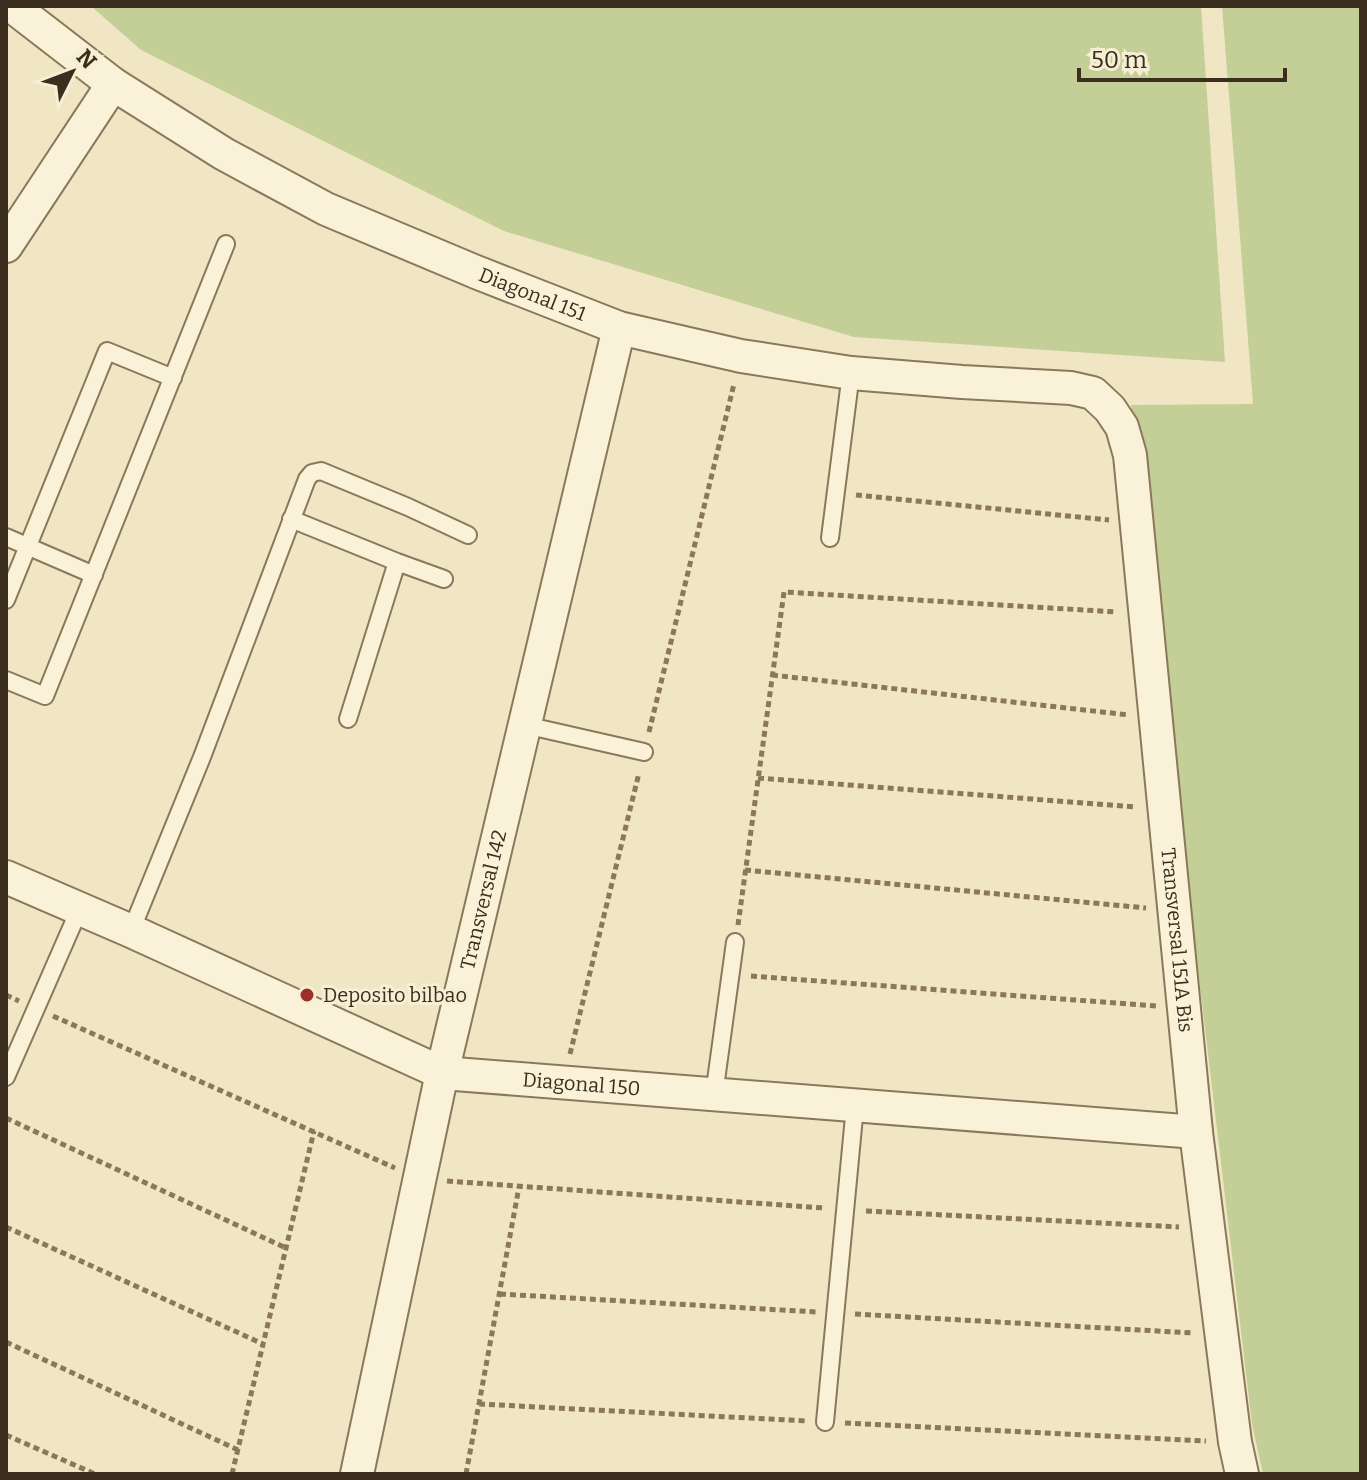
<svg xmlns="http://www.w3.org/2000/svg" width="1367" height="1480" font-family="Bitter,serif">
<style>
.green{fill:#c4ce97}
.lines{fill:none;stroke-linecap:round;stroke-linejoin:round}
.lane-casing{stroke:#8b785a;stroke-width:20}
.street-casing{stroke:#8b785a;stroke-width:36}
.path{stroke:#8b785a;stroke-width:5;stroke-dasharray:6 4;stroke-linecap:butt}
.lane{stroke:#faf2d8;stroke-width:16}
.street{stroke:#faf2d8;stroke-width:32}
.poi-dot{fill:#9c2f28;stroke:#f7efd4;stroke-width:3}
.labels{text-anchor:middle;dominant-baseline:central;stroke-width:6;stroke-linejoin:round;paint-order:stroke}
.street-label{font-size:20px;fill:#3b2e1e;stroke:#f7efd4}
.poi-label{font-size:20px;fill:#3b2e1e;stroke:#f7efd4;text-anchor:start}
</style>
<rect width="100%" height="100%" fill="#f0e6c4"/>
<path class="green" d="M91,6H1201L1225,362L854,337L504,231L141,50Z
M1222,6H1361V1474H1263L1252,1424L1131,405L1253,404Z"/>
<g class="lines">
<defs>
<path id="lane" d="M291,519L397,562L444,579
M6,537L94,575
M830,538L851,373
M6,600L107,351L173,378
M6,680L45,696L226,244
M348,719L397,562
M525,725L644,752
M131,931L202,757L307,479L312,473L321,471L408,507L468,535
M6,1077L79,910
M714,1095L735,942
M825,1422L855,1106"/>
<g id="street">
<path id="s1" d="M12,6L113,84L224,154L326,209L476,272L619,328L741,356L851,373L962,382L1071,388L1093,393L1110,409L1122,427L1130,455L1196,1132L1235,1442L1242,1474"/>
<path d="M6,246L113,84"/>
<path id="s2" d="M6,877L131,931L442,1073L1196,1132"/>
<path id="s3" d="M357,1474L442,1073L619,328"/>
</g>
</defs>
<use href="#lane" class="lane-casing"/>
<use href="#street" class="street-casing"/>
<path class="path" d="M856,495L1109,520
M772,675L1129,715
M649,732L734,384
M758,778L1136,807
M745,870L1146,908
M738,925L784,592L1117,612
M751,976L1156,1006
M6,995L19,1001
M53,1016L395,1168
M570,1054L639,773
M6,1118L286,1248
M447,1181L824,1208
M866,1211L1179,1227
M6,1227L263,1344
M500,1294L817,1312
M855,1314L1193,1333
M6,1342L238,1450
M479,1404L807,1421
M845,1423L1206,1441
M6,1435L95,1474
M232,1474L314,1131
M466,1474L519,1187"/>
<use href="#lane" class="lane"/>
<use href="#street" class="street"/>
</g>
<circle class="poi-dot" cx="307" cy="995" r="8"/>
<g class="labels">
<g class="street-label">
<text stroke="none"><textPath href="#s1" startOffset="598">Diagonal 151</textPath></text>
<text stroke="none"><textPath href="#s3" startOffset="588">Transversal 142</textPath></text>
<text stroke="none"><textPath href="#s1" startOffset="1732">Transversal 151A Bis</textPath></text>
<text stroke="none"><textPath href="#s2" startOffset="618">Diagonal 150</textPath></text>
</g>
<g class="poi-label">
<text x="323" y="995">Deposito bilbao</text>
</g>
</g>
<rect width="1367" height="1480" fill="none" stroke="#3b2e1e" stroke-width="16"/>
<g transform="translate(72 72) rotate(48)" stroke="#f7efd4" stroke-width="6" paint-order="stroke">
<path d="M0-6L14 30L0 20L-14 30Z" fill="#3b2e1e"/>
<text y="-12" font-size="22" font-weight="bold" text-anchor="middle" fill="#3b2e1e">N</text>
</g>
<path d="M1079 68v12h206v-12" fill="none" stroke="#3b2e1e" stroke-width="4"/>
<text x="1091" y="68" font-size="24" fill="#3b2e1e" stroke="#f7efd4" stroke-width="6" paint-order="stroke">50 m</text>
</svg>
